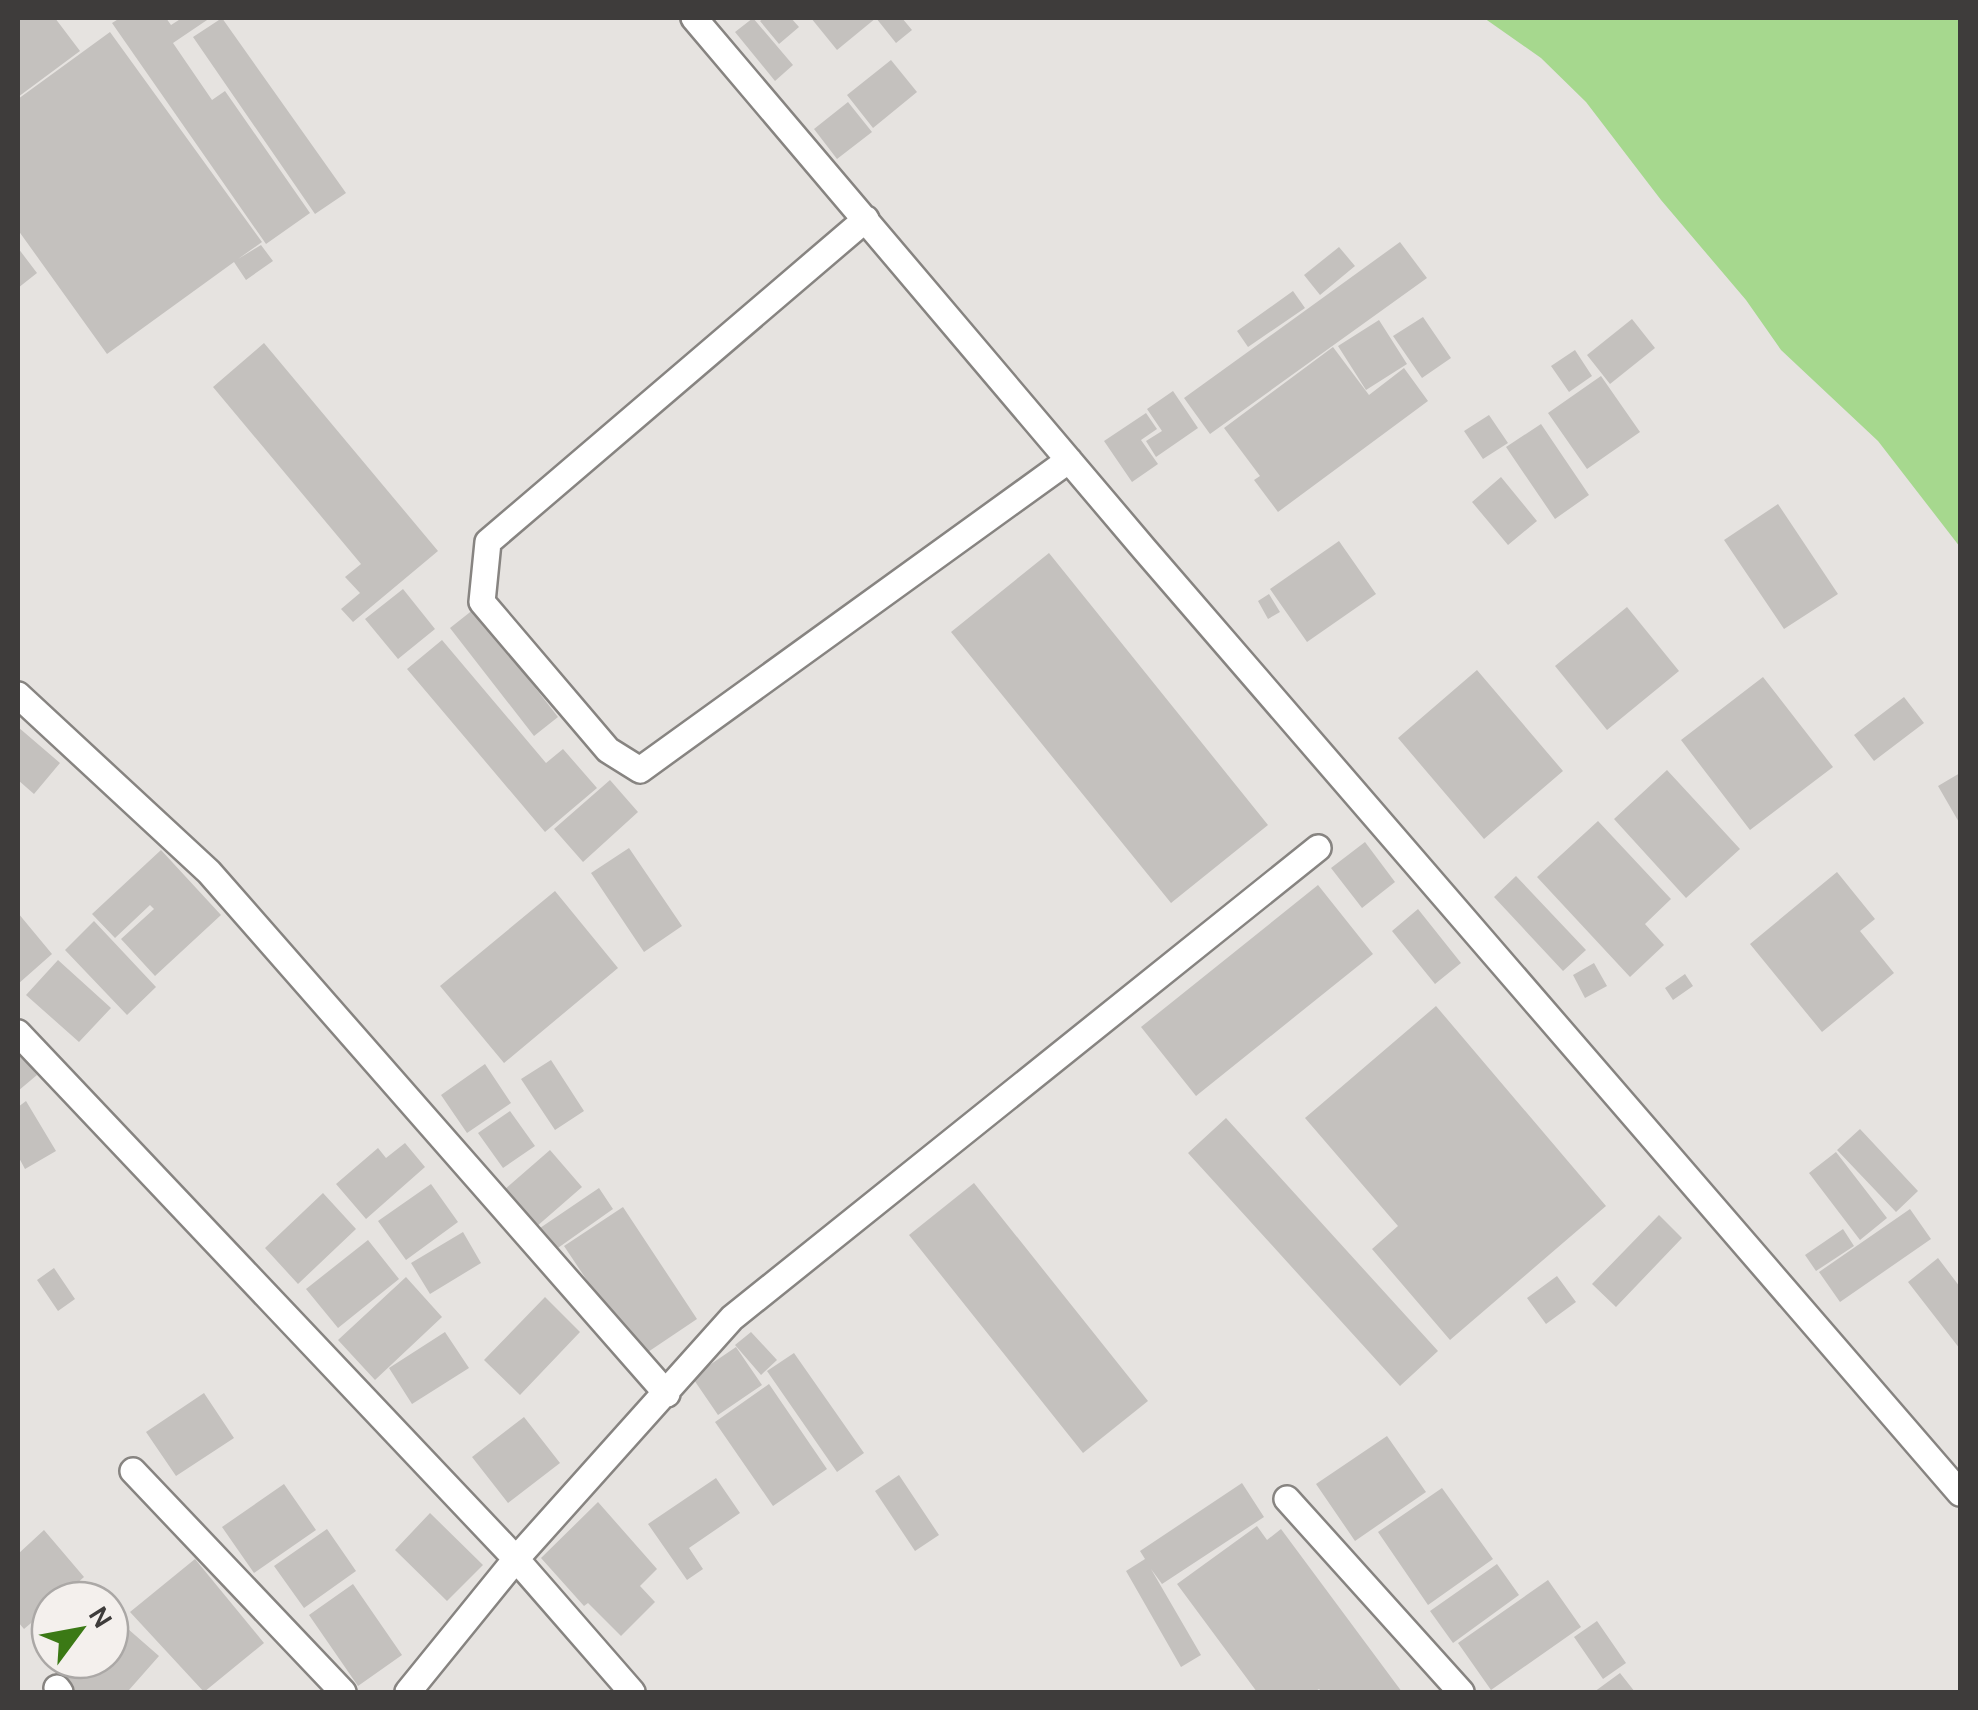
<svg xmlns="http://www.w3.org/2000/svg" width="1978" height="1710" font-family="Karla,sans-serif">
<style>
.green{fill:#a6d88e}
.building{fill:#c4c1be}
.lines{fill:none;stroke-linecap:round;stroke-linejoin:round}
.minor-casing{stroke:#878481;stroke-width:30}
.minor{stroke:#fff;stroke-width:25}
</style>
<rect width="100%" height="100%" fill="#e6e3e0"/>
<path class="green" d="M1484,18H1960V547L1878,441L1781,350L1746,300L1661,200L1586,102L1541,58Z"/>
<path class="building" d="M18,18H55L80,51L18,97Z
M120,18H166L171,25L182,18H210L173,43L212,100L225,91L310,213L266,244L112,23Z
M222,18L346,193L315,214L193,37Z
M753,18L793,65L775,81L735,32Z
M764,18H791L799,27L779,44L760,21Z
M811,18H902L912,30L896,43L876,18L837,50Z
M110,32L262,242L238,259L261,245L273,261L246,280L234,262L107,354L18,230V99Z
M891,60L917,92L873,128L847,95Z
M848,102L872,132L837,159L814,129Z
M1400,242L1427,278L1210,434L1184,398Z
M1339,247L1355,266L1320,295L1304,275Z
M18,248L37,273L18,288Z
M1293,291L1305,308L1248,347L1237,331Z
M1423,317L1451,358L1422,378L1393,336Z
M1632,319L1655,348L1610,384L1587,355Z
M1379,320L1407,364L1366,390L1338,346Z
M264,343L438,551L353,622L341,609L360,593L345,577L361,564L213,387Z
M1333,347L1369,395L1404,368L1428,401L1278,512L1254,480L1260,476L1224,428Z
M1575,350L1592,376L1569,392L1551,366Z
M1601,376L1640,432L1587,469L1548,413Z
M1173,391L1198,428L1156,457L1146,441L1162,431L1147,409Z
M1146,413L1157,429L1141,440L1158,464L1132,482L1104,441Z
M1489,415L1508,443L1483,459L1464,431Z
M1541,424L1589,495L1555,519L1506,447Z
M1501,477L1537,521L1508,545L1472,502Z
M1778,504L1838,594L1784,629L1724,540Z
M1339,541L1376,594L1307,642L1270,589Z
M1049,553L1268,825L1171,903L951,632Z
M403,589L435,629L398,659L365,619Z
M1269,594L1280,612L1268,619L1258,601Z
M1627,607L1679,671L1607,730L1555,666Z
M474,609L558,717L534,736L450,628Z
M442,640L546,763L563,749L597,788L545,832L407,669Z
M1477,670L1563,771L1484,839L1398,738Z
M1763,677L1833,767L1750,830L1681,740Z
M1904,697L1924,723L1874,761L1854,735Z
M18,727L60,763L34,794L18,780Z
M1667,770L1740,849L1686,898L1614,819Z
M1960,773V824L1938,786Z
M610,780L638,812L583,862L554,829Z
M1598,821L1671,899L1645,924L1664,945L1630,977L1537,877Z
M1365,842L1395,882L1362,908L1331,868Z
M629,848L682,926L644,952L591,873Z
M161,850L221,915L155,976L121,939L154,909L150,905L115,938L92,914Z
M1837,872L1875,919L1860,931L1894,973L1822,1032L1750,944Z
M1516,876L1586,950L1563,971L1494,897Z
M1318,885L1373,954L1196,1096L1141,1027Z
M555,891L618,968L504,1063L440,986Z
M1418,909L1461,963L1435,984L1392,931Z
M18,913L52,954L18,984Z
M94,921L156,987L127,1015L65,950Z
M58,960L111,1008L79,1042L26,995Z
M1594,963L1607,986L1585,998L1573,975Z
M1685,974L1693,986L1673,1000L1665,988Z
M1436,1006L1606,1206L1450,1340L1372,1249L1398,1226L1305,1118Z
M18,1051L37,1075L18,1091Z
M551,1060L584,1111L555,1130L521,1079Z
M485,1064L511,1103L467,1133L441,1095Z
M26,1101L56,1151L25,1169L18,1156V1107Z
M510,1111L535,1146L503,1168L478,1133Z
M1226,1118L1438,1351L1400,1386L1188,1153Z
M1860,1129L1918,1191L1896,1212L1837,1150Z
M405,1143L425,1167L366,1219L336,1184L378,1148L386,1158Z
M550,1150L582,1187L536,1227L504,1190Z
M1836,1152L1887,1218L1860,1240L1809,1173Z
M974,1183L1148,1401L1083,1453L909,1235Z
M431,1184L458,1222L406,1260L378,1221Z
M599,1188L613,1209L555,1250L540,1228Z
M323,1193L356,1229L298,1284L265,1248Z
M623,1207L697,1319L639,1358L564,1246Z
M1910,1209L1931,1239L1840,1302L1819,1272Z
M1659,1215L1682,1238L1616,1307L1592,1284Z
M1843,1229L1854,1246L1816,1271L1805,1255Z
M463,1232L481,1263L430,1294L411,1263Z
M368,1240L399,1279L338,1328L306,1289Z
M1938,1258L1960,1287V1349L1908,1282Z
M54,1268L75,1299L58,1311L37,1280Z
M1557,1276L1576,1302L1546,1324L1527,1298Z
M406,1277L442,1317L375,1380L338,1340Z
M545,1297L580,1332L520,1395L484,1360Z
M445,1332L469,1368L412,1404L389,1368Z
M751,1332L777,1360L761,1375L735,1345Z
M736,1347L762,1385L718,1415L692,1377Z
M794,1353L864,1453L837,1472L767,1371Z
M769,1384L827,1469L773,1506L715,1422Z
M204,1393L234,1438L176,1476L146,1432Z
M524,1417L560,1463L508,1503L472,1457Z
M1387,1436L1426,1492L1355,1541L1316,1484Z
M899,1475L939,1535L915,1551L875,1491Z
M716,1478L740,1513L689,1548L703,1569L687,1580L648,1524Z
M1242,1483L1264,1517L1162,1584L1151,1569L1201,1655L1181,1667L1126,1571L1145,1559L1140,1551Z
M284,1484L316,1530L254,1573L222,1527Z
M1442,1488L1493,1559L1428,1605L1378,1532Z
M598,1502L657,1569L640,1586L655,1602L621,1636L588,1603L584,1606L541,1558Z
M430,1513L483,1565L447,1601L395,1550Z
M1257,1526L1267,1540L1281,1529L1402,1692H1322L1319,1689L1314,1692H1257L1177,1584Z
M327,1529L356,1571L304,1608L274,1566Z
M44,1530L84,1577L58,1600H50V1607L24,1629L18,1622V1554Z
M195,1559L264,1643L204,1692L130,1612Z
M1497,1564L1519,1595L1453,1643L1430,1611Z
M1548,1580L1581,1627L1491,1690L1458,1643Z
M353,1584L402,1655L358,1686L309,1615Z
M112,1615L159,1656L129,1690L132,1692H64L53,1682L72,1660H110Z
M1597,1621L1626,1663L1603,1679L1574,1637Z
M1620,1673L1635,1692H1594Z"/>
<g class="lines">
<defs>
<path id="minor" d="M694,18L1145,550L1960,1493
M866,219L488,542L482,602L608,750L640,770L1069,460
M18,695L209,872L667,1394
M18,1033L516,1559L632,1692
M133,1471L343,1692
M1287,1499L1461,1692
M57,1688L60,1692
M408,1692L516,1559L732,1318L1318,848"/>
</defs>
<use href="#minor" class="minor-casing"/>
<use href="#minor" class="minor"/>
</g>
<rect width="1978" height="1710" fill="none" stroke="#3e3c3b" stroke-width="40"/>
<g transform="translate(80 1630) rotate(58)"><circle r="48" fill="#f4f0ed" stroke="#aba8a6" stroke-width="2.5"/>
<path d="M0-8L18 38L0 25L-18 38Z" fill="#3b7915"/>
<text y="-15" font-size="28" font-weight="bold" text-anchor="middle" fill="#3e3c3b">N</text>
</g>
</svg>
